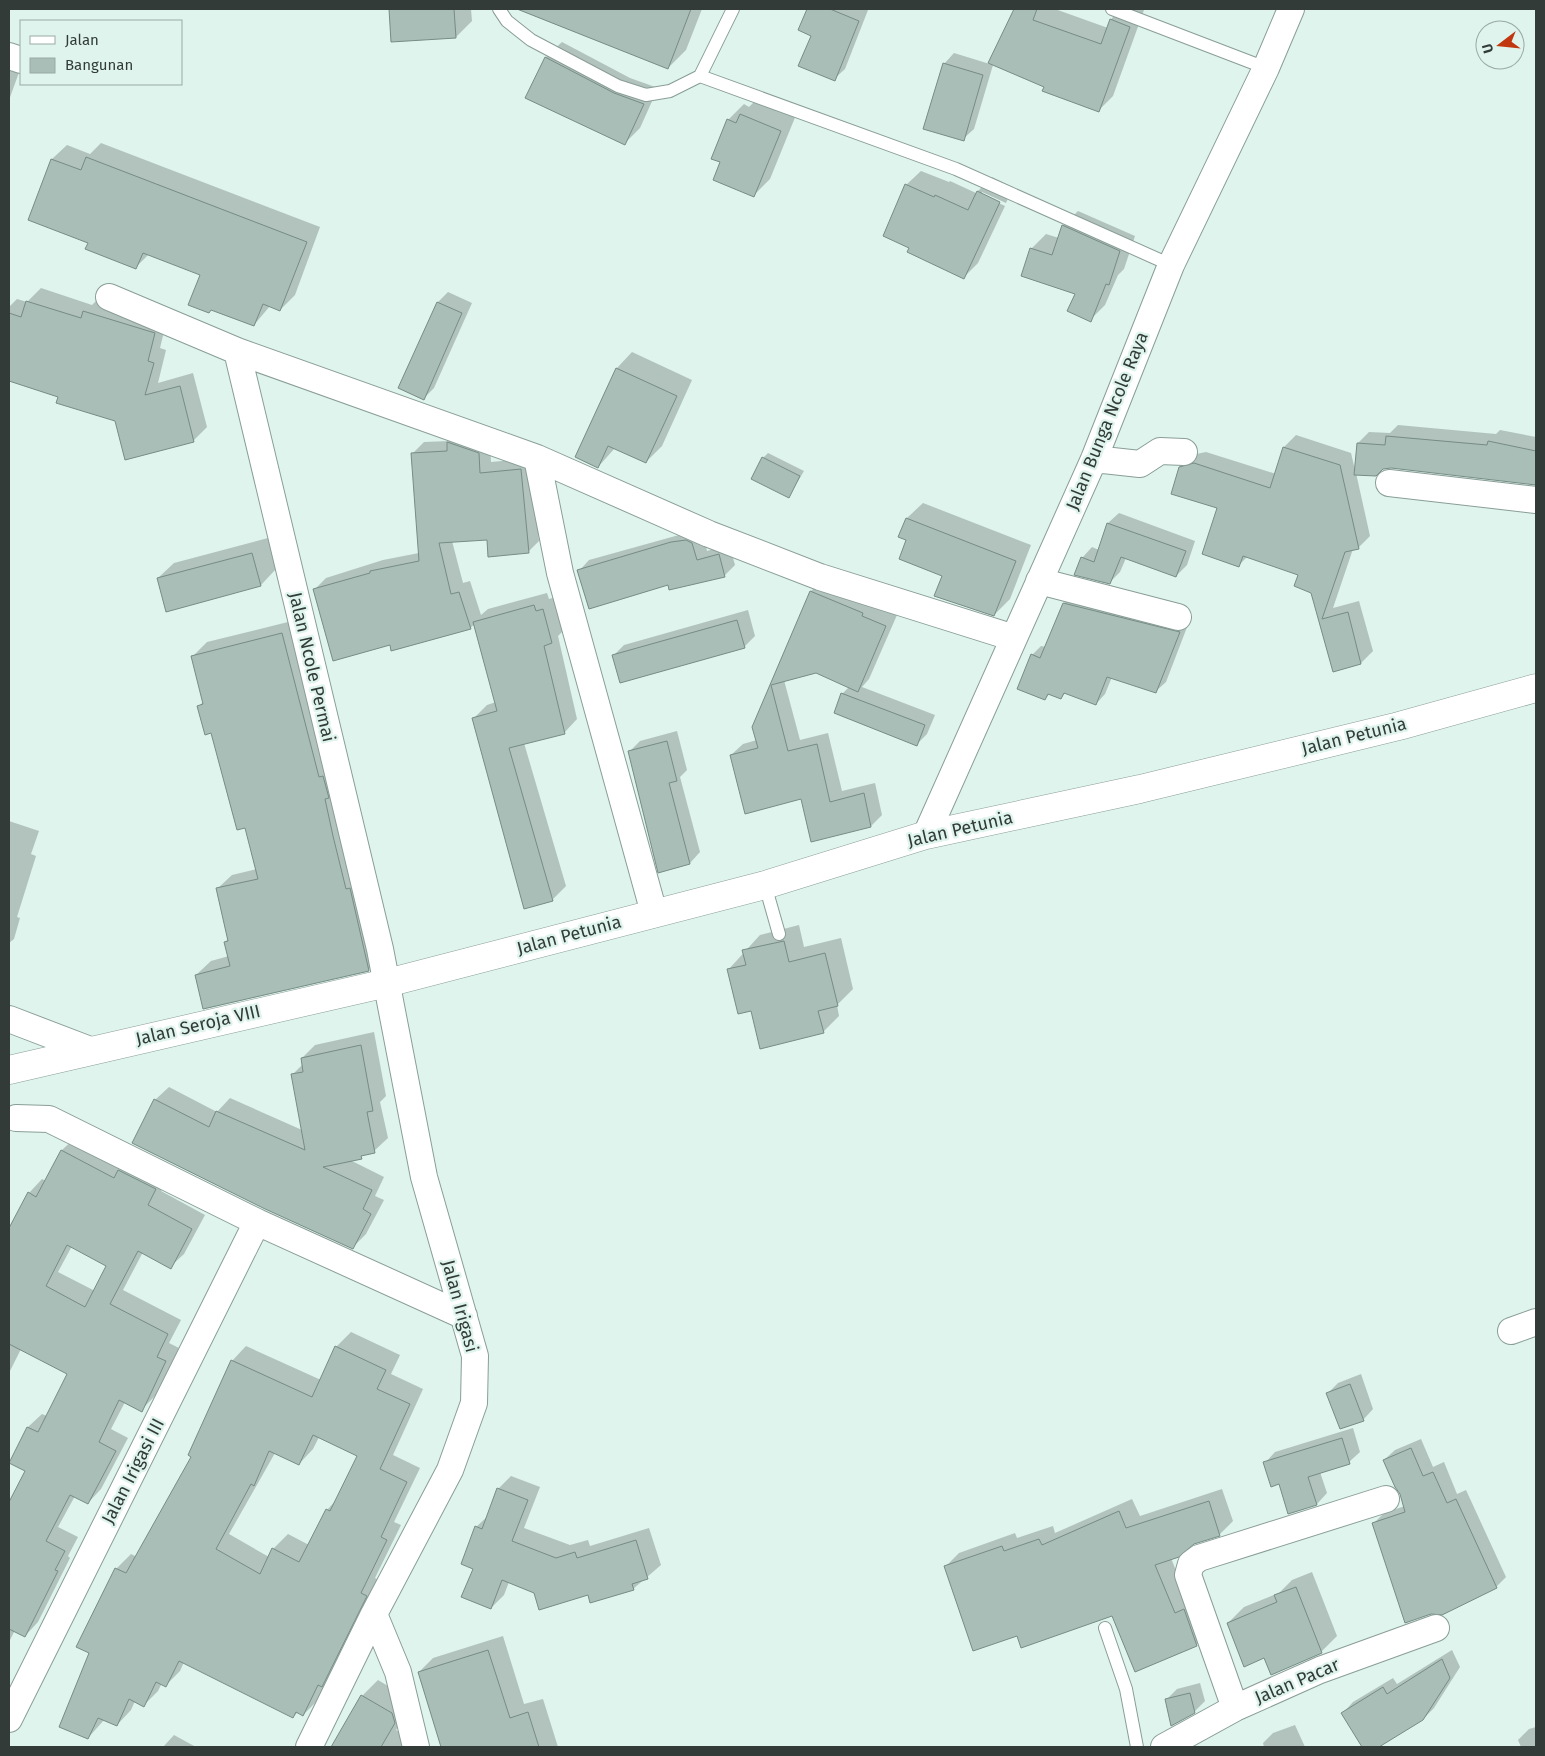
<svg xmlns="http://www.w3.org/2000/svg" width="1545" height="1756" font-family="'Fira Sans',sans-serif">
<style>
.shadow{fill:#0003;fill-rule:evenodd}
.building{fill:#a8beb6;stroke:#778c84;fill-rule:evenodd}
.lines{fill:none;stroke-linecap:round;stroke-linejoin:round}
.service-casing{stroke:#899e96;stroke-width:14}
.minor-casing{stroke:#899e96;stroke-width:28}
.tertiary-casing{stroke:#899e96;stroke-width:29}
.service{stroke:#fff;stroke-width:12}
.minor{stroke:#fff;stroke-width:26}
.tertiary{stroke:#fff;stroke-width:28}
.labels{text-anchor:middle;dominant-baseline:central;stroke-width:4.5;stroke-linejoin:round;paint-order:stroke}
.street-label{font-size:18px;fill:#323b38;stroke:#def4ec}
</style>
<rect width="100%" height="100%" fill="#def4ec"/>
<path class="shadow" d="M390,9H471L472,21L456,37L392,41Z
M517,9H702L686,50L668,68Z
M808,9L868,10L845,69L834,79L813,35L800,30Z
M1015,9H1055L1108,28L1112,18L1121,9L1144,10L1113,96L1099,110L1045,86L1003,38Z
M562,42L630,78L658,88L640,128L624,144L527,98L546,57Z
M954,53L993,65L974,129L963,139L944,64Z
M9,61L21,67L9,100Z
M757,99L796,115L770,179L754,195L722,162L728,120L744,104L749,107Z
M101,143L320,227L295,295L280,310L270,306L254,325L201,274L149,254L136,267L89,242L30,219L52,159L67,145L90,154Z
M921,171L949,182L950,181L976,193L992,177L1013,187L1006,203L982,192V195L1005,206L978,263L963,278L911,247L906,185Z
M1078,211L1135,236L1124,269L1118,275L1105,305L1090,320L1076,293L1031,249L1046,234L1059,238L1063,226Z
M41,288L92,305L98,299L167,319L160,348L166,350L158,383L193,373L207,427L193,441L116,420L59,396L9,380V307L17,299L27,302Z
M448,292L472,303L434,388L424,398L438,302Z
M632,352L692,380L662,446L646,462L615,448L598,467L576,456L617,368Z
M1398,425L1496,434L1500,430L1536,437V484L1391,467L1356,473L1370,536L1358,548L1353,549L1333,608L1359,601L1373,651L1361,663L1333,670L1312,592L1300,574L1248,556L1238,566L1219,508L1180,467L1192,455L1206,452L1276,474L1284,447L1296,435L1351,453L1355,470L1358,443L1369,432L1390,433Z
M450,441L490,442L491,462L532,458L539,541L528,552L488,539L452,541L463,583L470,581L481,615L488,609L547,593L549,599L556,597L565,629L558,636L577,719L564,733L524,743L566,886L553,899L474,718L487,705L496,702L475,624L470,628L391,644L315,589L326,578L383,560L419,553L412,454L424,442Z
M768,453L804,471L789,496L763,458Z
M923,503L1031,545L1010,599L994,615L944,575L908,540L907,518Z
M1119,513L1195,541L1187,565L1176,576L1126,558L1120,572L1110,582L1082,558L1092,547L1099,550L1108,523Z
M697,530L703,533L707,551L729,544L735,565L725,575L670,589L668,583L579,571L589,560Z
M268,538L276,569L261,585L158,578L174,563Z
M823,580L897,615L869,679L862,687L935,715L927,734L917,744L842,694L849,687L816,672L784,680L800,740L828,733L842,791L875,783L882,815L871,826L802,798L731,755L743,744L757,740L754,727L811,591Z
M1074,594L1189,622L1166,682L1156,691L1112,677L1105,694L1096,704L1066,692L1061,698L1050,693L1045,699L1032,655L1041,646L1046,647L1064,603Z
M748,610L755,636L744,647L614,655L624,645Z
M296,620L383,956L368,970L196,975L211,961L229,956L225,942L229,938L217,889L232,875L257,869L246,826L212,732L198,707L204,701L193,656L207,642Z
M677,731L687,770L680,777L700,852L690,863L630,751L640,741Z
M9,821L39,831L31,854L36,856L17,917L20,918L14,939L9,943Z
M799,925L804,947L841,938L853,989L837,1005L839,1016L823,1032L752,1009L728,970L760,935Z
M374,1032L386,1096L380,1102L388,1138L374,1151L350,1160L384,1177L375,1196L384,1200L366,1234L352,1248L155,1100L169,1087L217,1112L230,1098L302,1130L292,1075L303,1064L302,1058L315,1045Z
M76,1137L169,1175L161,1191L205,1215L184,1254L170,1267L143,1252L123,1290L181,1320L169,1343L179,1348L155,1396L141,1410L125,1402L111,1429L128,1438L101,1489L88,1503L75,1496L58,1527L78,1537L68,1556L70,1558L38,1622L25,1636L15,1630L9,1642V1505L27,1471L11,1462L28,1427L42,1414L47,1416L69,1373L21,1349L9,1373V1231L29,1193L42,1179L46,1181L62,1150ZM72,1246L108,1265L95,1291L58,1272Z
M351,1332L400,1355L391,1374L423,1389L393,1455L420,1468L394,1522L401,1525L375,1578L380,1581L336,1671L328,1679L318,1700L303,1715L298,1712L293,1717L184,1662L180,1671L166,1685L162,1683L158,1691L144,1705L135,1701L131,1710L117,1725L104,1720L88,1738L90,1653L116,1569L131,1554L137,1557L193,1456L232,1361L246,1346L321,1380L336,1347ZM319,1437L359,1455L338,1498L327,1510L309,1545L288,1534L273,1549L269,1557L229,1534L275,1453L299,1464L313,1449Z
M1361,1374L1373,1409L1363,1420L1328,1393L1338,1383Z
M1353,1428L1360,1452L1349,1462L1320,1472L1327,1493L1317,1504L1289,1512L1280,1483L1265,1463L1275,1452Z
M1421,1439L1433,1467L1444,1462L1457,1494L1466,1490L1506,1577L1496,1587L1374,1523L1384,1513L1405,1506L1401,1493L1384,1460L1395,1450Z
M511,1476L540,1487L524,1528L570,1545L588,1540L590,1546L649,1528L661,1565L633,1589L589,1593H535L509,1582L504,1595L491,1608L475,1568L476,1527L488,1516L498,1489Z
M1222,1489L1233,1521L1220,1534L1194,1543L1171,1558L1188,1601L1210,1632L1196,1645L1113,1614L1018,1635L946,1566L959,1553L1015,1533L1017,1538L1053,1526L1055,1533L1132,1499L1140,1516Z
M1312,1572L1337,1636L1321,1652L1265,1657L1228,1623L1244,1607L1279,1593L1292,1580Z
M503,1636L524,1704L543,1699L558,1747H451L446,1729L419,1672L433,1658Z
M1452,1650L1460,1667L1434,1708L1423,1719L1377,1747H1364L1343,1713L1353,1702L1393,1678L1397,1684Z
M378,1680L408,1698L406,1713L396,1730L412,1740L414,1747H333L362,1696Z
M1200,1683L1205,1701L1194,1712L1166,1700L1177,1689Z
M1295,1725L1305,1747H1264L1263,1743L1273,1733Z
M1536,1727V1747H1521L1518,1740L1529,1729Z
M174,1735L196,1747H163Z"/>
<path class="building" d="M389,9H454L456,38L391,42Z
M517,9H691L668,69Z
M807,9H830L859,21L835,81L798,66L811,36L798,30Z
M1014,9H1037L1033,20L1101,44L1110,19L1130,27L1099,112L1042,91L1044,87L988,63Z
M545,57L614,93L644,104L625,145L525,98Z
M943,63L983,75L964,141L923,129Z
M740,114L781,131L754,197L713,180L720,162L711,159L727,119L736,123Z
M86,157L307,242L280,311L263,304L254,326L211,310L209,313L188,305L200,275L143,253L136,269L85,249L88,243L28,220L51,159L81,170Z
M905,184L934,197L935,195L968,210L977,191L1000,202L964,279L907,252L909,248L883,236Z
M1062,225L1120,251L1109,285L1106,284L1091,322L1067,311L1075,294L1021,276L1030,248L1052,255Z
M26,301L81,318L83,311L155,333L148,361L154,363L145,395L180,386L194,442L125,460L115,421L56,403L58,397L9,381V313L21,317Z
M437,302L462,313L424,400L398,388Z
M616,368L677,396L646,463L608,446L598,468L575,457Z
M1386,436L1487,445L1488,441L1536,451V485L1391,468L1383,469L1376,476L1354,475L1357,443L1385,445Z
M447,442L479,453L480,473L521,469L529,553L488,557L487,540L439,543L451,594L459,592L471,629L391,651L390,645L333,661L313,589L370,573V571L419,561L411,453L447,451Z
M1283,447L1340,465L1359,549L1345,552L1322,619L1348,612L1361,664L1333,672L1311,593L1294,586L1298,575L1243,556L1239,567L1202,554L1217,508L1171,494L1179,467L1194,463L1270,488Z
M762,457L800,476L789,498L751,479Z
M906,518L1016,561L994,616L934,596L942,576L899,559L906,540L898,537Z
M1107,523L1186,551L1176,577L1121,557L1110,584L1074,575L1081,557L1094,562Z
M686,540L692,543L697,560L719,554L725,577L669,590L668,585L589,609L577,570L671,542Z
M252,553L261,586L166,612L157,578Z
M810,591L863,613L862,616L886,626L858,692L816,673L771,685L788,751L817,744L830,802L864,793L871,827L811,842L801,799L745,814L730,755L758,748L752,727Z
M1063,603L1180,632L1156,693L1107,677L1096,705L1064,693L1061,699L1048,694L1045,700L1017,689L1031,654L1040,658Z
M534,605L536,611L543,609L552,643L544,646L565,734L509,748L553,901L524,909L472,718L497,711L473,622Z
M737,620L745,648L620,683L612,655Z
M282,633L319,777L323,776L329,798L325,799L333,836L346,889L350,888L369,971L203,1009L195,975L230,966L224,942L228,941L216,888L258,879L245,828L237,830L211,733L205,735L197,706L203,704L191,656Z
M841,693L925,725L917,746L834,713Z
M667,741L677,781L669,783L690,864L658,873L628,751Z
M784,941L789,962L825,953L838,1006L818,1011L824,1033L760,1049L751,1011L738,1014L727,969L746,965L742,950Z
M361,1045L373,1111L367,1112L375,1153L361,1156L362,1159L323,1167L372,1190L363,1209L371,1214L353,1249L263,1208L132,1143L154,1099L209,1127L216,1111L305,1150L291,1074L303,1072L301,1058Z
M61,1150L114,1178L118,1170L156,1189L148,1205L192,1229L171,1269L138,1251L110,1304L168,1334L157,1357L166,1361L142,1412L119,1400L99,1442L116,1451L88,1504L70,1495L46,1541L65,1551L55,1570L58,1571L25,1637L9,1629V1502L25,1471L9,1463L27,1427L38,1432L67,1374L9,1344V1228L28,1192L36,1197ZM67,1245L106,1266L85,1307L46,1286Z
M335,1346L386,1370L377,1389L410,1404L380,1469L407,1482L381,1537L387,1540L361,1593L367,1596L322,1687L318,1685L303,1716L296,1712L293,1718L179,1661L166,1687L156,1682L144,1707L129,1699L117,1726L98,1718L88,1739L59,1727L89,1653L76,1647L115,1568L126,1573L191,1457L188,1455L231,1360L312,1397ZM313,1435L357,1456L330,1511L326,1509L299,1562L272,1548L260,1574L216,1549L251,1484L254,1486L269,1451L299,1465Z
M1350,1384L1364,1421L1340,1429L1326,1393Z
M1342,1438L1350,1464L1308,1477L1317,1505L1288,1514L1279,1484L1271,1487L1263,1462Z
M1411,1448L1423,1476L1433,1472L1447,1503L1456,1499L1497,1588L1442,1615L1431,1614L1405,1623L1372,1523L1405,1512L1400,1494L1395,1487L1383,1460Z
M497,1488L528,1500L512,1541L556,1558L575,1552L577,1558L636,1540L648,1579L632,1584L634,1590L590,1603L588,1595L539,1610L534,1593L502,1580L491,1609L461,1597L473,1569L461,1564L475,1526L482,1529Z
M1209,1501L1220,1536L1194,1544L1179,1557L1155,1565L1175,1613L1184,1609L1197,1646L1135,1672L1112,1616L1021,1648L1017,1636L973,1651L944,1566L1002,1546L1004,1551L1039,1539L1042,1545L1119,1511L1126,1528Z
M1296,1587L1322,1653L1271,1675L1264,1658L1244,1667L1227,1623L1277,1602L1274,1595Z
M488,1650L510,1718L528,1712L539,1747H441L418,1672Z
M1442,1659L1450,1678L1423,1720L1379,1747H1362L1341,1713L1383,1687L1387,1694Z
M1190,1693L1195,1713L1171,1726L1165,1699Z
M361,1695L392,1713L395,1723L381,1747H331Z"/>
<g class="lines">
<defs>
<path id="service" d="M499,9L507,21L531,40L618,86L646,95L670,91L700,76L733,9
M1112,9L1266,68
M700,76L956,169L1171,265
M765,885L779,934
M1105,1628L1126,1689L1137,1747"/>
<path id="minor" d="M9,56L21,60
M109,297L237,351L537,458L709,534L820,577L1014,638
M237,351L380,949L424,1177L475,1356L474,1403L450,1470L374,1614L309,1747
M537,458L560,573L654,913
M1094,459L1140,464L1160,451L1184,452
M1389,483L1536,500
M1039,581L1178,617
M926,835L1094,459L1171,265L1266,68L1291,9
M9,1019L90,1050
M16,1118L49,1119L257,1222L464,1316
M1511,1331L1536,1322
M374,1614L398,1672L416,1747
M1235,1708L1188,1575L1191,1564L1199,1558L1386,1499
M9,1719L257,1222
M1164,1747L1235,1708L1320,1670L1436,1628"/>
<path id="tertiary" d="M9,1070L387,983L765,885L926,835L1140,789L1399,726L1536,688"/>
</defs>
<use href="#service" class="service-casing"/>
<use href="#minor" class="minor-casing"/>
<use href="#tertiary" class="tertiary-casing"/>
<use href="#service" class="service"/>
<use href="#minor" class="minor"/>
<use href="#tertiary" class="tertiary"/>
</g>
<g class="labels">
<g class="street-label">
<text transform="translate(1107 421) rotate(-68)">Jalan Bunga Ncole Raya</text>
<text transform="translate(312 667) rotate(77)">Jalan Ncole Permai</text>
<text transform="translate(1354 736) rotate(-14)">Jalan Petunia</text>
<text transform="translate(960 829) rotate(-13)">Jalan Petunia</text>
<text transform="translate(569 935) rotate(-15)">Jalan Petunia</text>
<text transform="translate(198 1025) rotate(-13)">Jalan Seroja VIII</text>
<text transform="translate(460 1306) rotate(75)">Jalan Irigasi</text>
<text transform="translate(133 1471) rotate(-63)">Jalan Irigasi III</text>
<text transform="translate(1297 1681) rotate(-23)">Jalan Pacar</text>
</g>
</g>
<rect width="1545" height="1756" fill="none" stroke="#323b38" stroke-width="20"/>
<rect x="20" y="20" width="162" height="65" fill="#def4ec" stroke="#99aaa4"/>
<rect x="30" y="36" width="25" height="8" fill="#ffffff" stroke="#99aaa4"/>
<text x="65" y="45" font-size="15" fill="#323b38">Jalan</text>
<rect x="30" y="58" width="25" height="15" fill="#a8beb6" stroke="#99aaa4"/>
<text x="65" y="70" font-size="15" fill="#323b38">Bangunan</text>
<g transform="translate(1500 45) rotate(254)"><circle r="24" fill="#def4ec" stroke="#99aaa4"/>
<path d="M0-4L9 19L0 12L-9 19Z" fill="#c03710"/>
<text y="-8" font-size="14" font-weight="bold" text-anchor="middle" fill="#323b38">U</text>
</g>
</svg>
